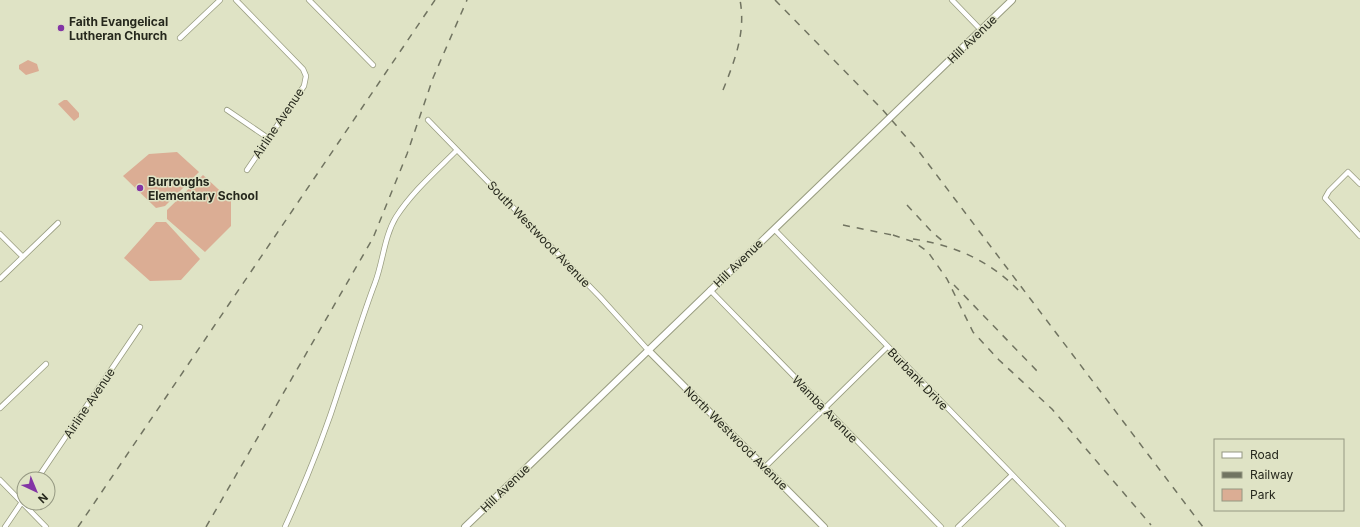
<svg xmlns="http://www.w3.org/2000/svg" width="1360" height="527" font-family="Inter,sans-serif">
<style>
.green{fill:#dbad94}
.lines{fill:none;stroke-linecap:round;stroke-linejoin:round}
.street-casing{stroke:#999d81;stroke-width:6}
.secondary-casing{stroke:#999d81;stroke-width:8}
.street{stroke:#fff;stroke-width:4.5}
.secondary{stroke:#fff;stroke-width:6}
.rail{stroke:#717461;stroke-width:1.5;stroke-dasharray:7 7;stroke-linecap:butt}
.poi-dot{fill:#8335a5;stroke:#dfe3c5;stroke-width:1.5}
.labels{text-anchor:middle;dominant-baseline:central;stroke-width:3;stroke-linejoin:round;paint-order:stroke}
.poi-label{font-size:12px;font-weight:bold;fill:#26281d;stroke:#dfe3c5;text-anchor:start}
.street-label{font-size:12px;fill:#26281d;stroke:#dfe3c5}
</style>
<rect width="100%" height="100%" fill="#dfe3c5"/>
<path class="green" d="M28,60L37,64L39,71L26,75L19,69V65Z
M64,100H67L79,113V117L74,121L58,104Z
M177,152L199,172L165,206L156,208L123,176L149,154Z
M203,175L231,201V226L205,252L167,219V210Z
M156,222H166L200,259L181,280L150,281L124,258Z"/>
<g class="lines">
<defs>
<path id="street" d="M236,0L303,69L306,76L304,86L247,170
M309,0L373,65
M952,0L981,30
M180,38L220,0
M227,110L268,138
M428,120L600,297L648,350
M1360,184L1348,172L1329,191L1325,198L1360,236
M774,229L1063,527
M0,234L23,257
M0,279L58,223
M710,290L941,527
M0,408L46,364
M765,467L887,347
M37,479L140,327
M0,480L46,527
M5,527L24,499
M285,527C306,481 325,434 340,386C352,352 362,317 375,283C383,262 384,237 396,217C412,192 436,171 457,150
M958,527L1012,475"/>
<path id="secondary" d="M648,350L824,527
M465,527L1012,0"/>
</defs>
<use href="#street" class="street-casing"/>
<use href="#secondary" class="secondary-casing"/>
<use href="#street" class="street"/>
<use href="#secondary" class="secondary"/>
<path class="rail" d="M775,0L882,109L920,153L1203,527
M723,90C735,60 746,32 740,0
M907,205L932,232L945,243
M843,225L897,236
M893,235L914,242L928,252L947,279L973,332L999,360L1052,409L1151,525
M913,239C954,245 991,261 1020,292
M954,285L1038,372
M78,527L435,0
M206,527L373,238L407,154L433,78L467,0"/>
</g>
<g class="poi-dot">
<circle cx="61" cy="28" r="4"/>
<circle cx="140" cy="188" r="4"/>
</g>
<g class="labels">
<g class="poi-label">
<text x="69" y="21">Faith Evangelical<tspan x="69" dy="14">Lutheran Church</tspan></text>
<text x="148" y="181">Burroughs<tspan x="148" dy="14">Elementary School</tspan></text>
</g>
<g class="street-label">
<text transform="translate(972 39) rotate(-44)">Hill Avenue</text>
<text transform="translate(278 123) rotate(-56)">Airline Avenue</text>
<text transform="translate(539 234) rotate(46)">South Westwood Avenue</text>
<text transform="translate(738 263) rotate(-44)">Hill Avenue</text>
<text transform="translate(918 379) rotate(46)">Burbank Drive</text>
<text transform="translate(89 403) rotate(-56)">Airline Avenue</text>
<text transform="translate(825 409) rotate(46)">Wamba Avenue</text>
<text transform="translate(736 438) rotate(45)">North Westwood Avenue</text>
<text transform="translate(505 488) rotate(-44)">Hill Avenue</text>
</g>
</g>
<rect x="1214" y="439" width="130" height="72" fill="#dfe3c5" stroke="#959882"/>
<rect x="1222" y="452" width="20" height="6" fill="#ffffff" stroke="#959882"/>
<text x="1250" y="459" font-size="12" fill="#26281d">Road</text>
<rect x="1222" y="472" width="20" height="6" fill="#717461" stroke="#959882"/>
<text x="1250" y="479" font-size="12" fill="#26281d">Railway</text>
<rect x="1222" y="489" width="20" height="12" fill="#dbad94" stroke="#959882"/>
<text x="1250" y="499" font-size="12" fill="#26281d">Park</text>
<g transform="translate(36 491) rotate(136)"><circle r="19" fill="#dfe3c5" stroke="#959882"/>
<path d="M0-3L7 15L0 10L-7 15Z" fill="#8335a5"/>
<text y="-6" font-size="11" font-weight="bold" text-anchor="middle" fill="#26281d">N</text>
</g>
</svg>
